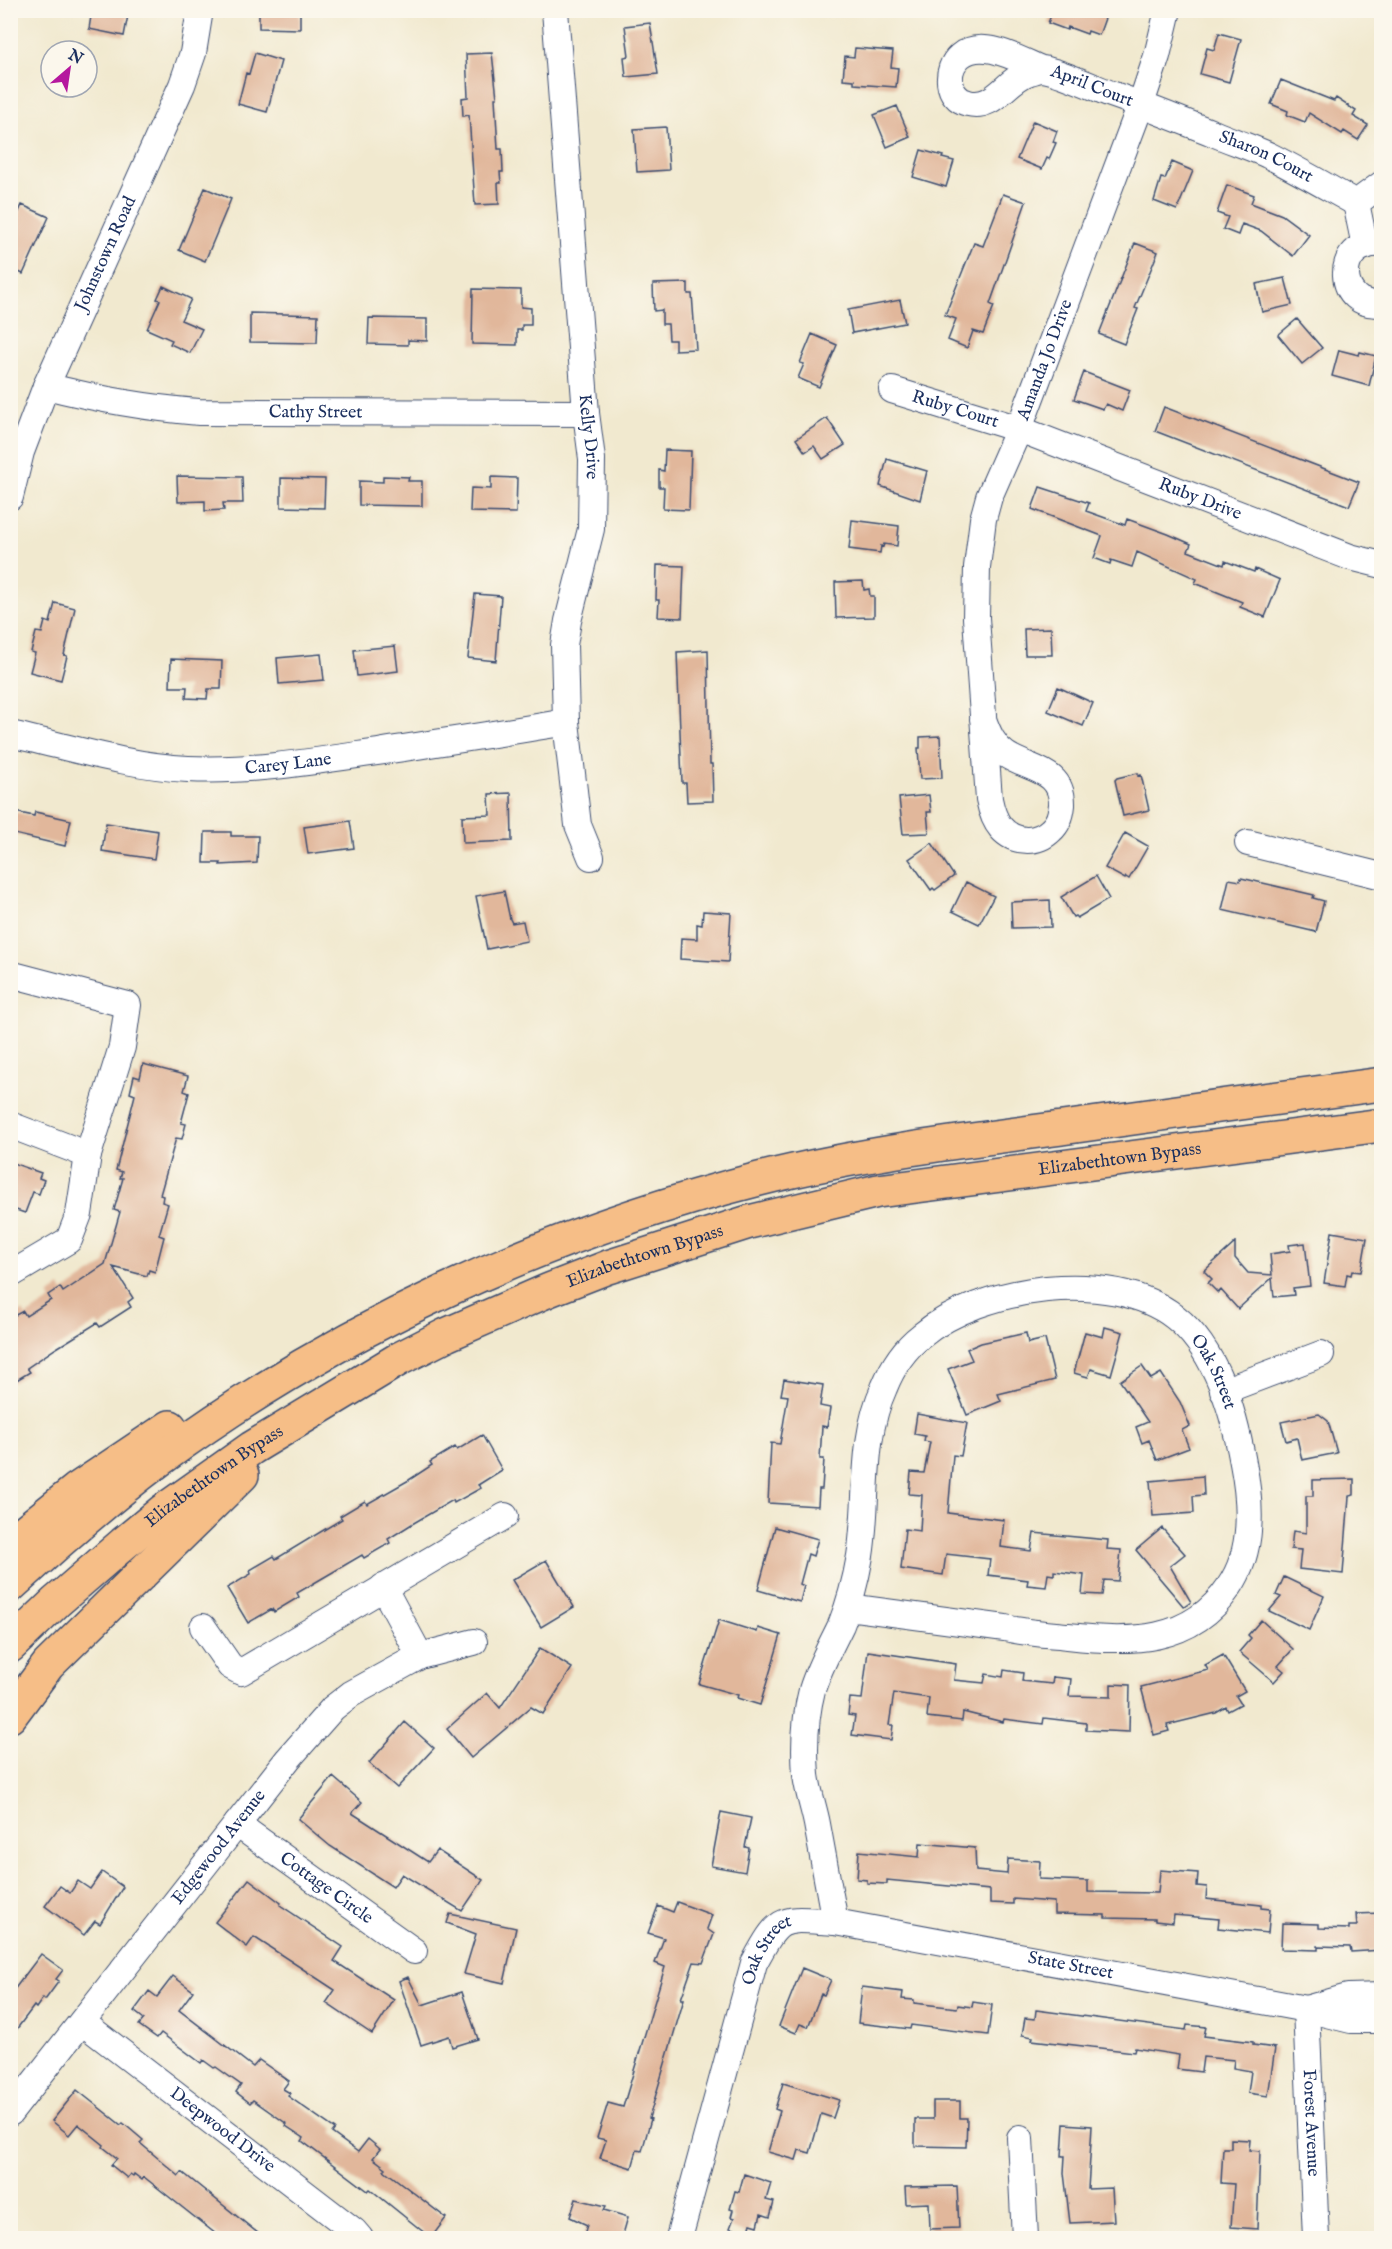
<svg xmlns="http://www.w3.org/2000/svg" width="1392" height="2249" font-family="'IM FELL English',serif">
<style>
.building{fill:#e1b79b}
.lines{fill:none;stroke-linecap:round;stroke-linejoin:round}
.minor-casing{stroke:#3b4b6f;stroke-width:28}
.highway-casing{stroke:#3b4b6f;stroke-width:36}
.minor{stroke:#fff;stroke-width:26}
.highway{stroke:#f6be87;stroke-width:33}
.labels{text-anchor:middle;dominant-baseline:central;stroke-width:4.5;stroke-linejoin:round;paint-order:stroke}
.street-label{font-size:18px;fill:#1b2f5e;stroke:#fbf7ec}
</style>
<rect width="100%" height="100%" fill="#fbf7ec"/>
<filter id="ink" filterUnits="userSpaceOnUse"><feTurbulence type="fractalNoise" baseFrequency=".0167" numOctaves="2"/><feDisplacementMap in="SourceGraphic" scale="12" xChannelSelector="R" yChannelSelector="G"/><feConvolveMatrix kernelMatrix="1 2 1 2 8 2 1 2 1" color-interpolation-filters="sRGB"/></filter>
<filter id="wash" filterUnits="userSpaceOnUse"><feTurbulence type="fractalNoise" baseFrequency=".008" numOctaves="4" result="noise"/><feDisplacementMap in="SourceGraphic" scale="24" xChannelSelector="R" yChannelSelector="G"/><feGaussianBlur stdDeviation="1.35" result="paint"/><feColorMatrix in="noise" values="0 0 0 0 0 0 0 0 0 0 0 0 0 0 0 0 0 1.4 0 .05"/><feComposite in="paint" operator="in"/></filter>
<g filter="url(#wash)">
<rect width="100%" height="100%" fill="#f1e9cf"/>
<g id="blocks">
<path class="building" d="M92,10H129L124,36L89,29Z
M259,10H300V29L259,28Z
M1053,10H1108L1099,35L1088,31L1087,34L1068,27L1067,30L1048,23Z
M650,23L658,74L626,77L624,57L629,56L625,26Z
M1219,33L1241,39L1229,82L1200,74L1207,48L1214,50Z
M855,48L893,51L891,67L898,68L896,87L854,84V80L843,79L845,56L854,57Z
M255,53L281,61L267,112L238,104L246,73L249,74Z
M492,53L497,98H495L498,149H502L503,172H500L501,183H498L499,204L475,205L469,115L463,116L462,98L468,97L466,54Z
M1281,80L1334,101L1336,98L1356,111L1353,116L1368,125L1358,140L1344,131L1342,134L1309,113L1305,122L1287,115L1288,111L1271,104Z
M897,106L910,137L887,147L874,115Z
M1033,121L1057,131L1053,142L1056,143L1049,159L1047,158L1042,169L1017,159Z
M666,127L669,170L637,172L634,129Z
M921,150L943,156L942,158L954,161L946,187L913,177Z
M1172,162L1193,171L1177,210L1154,201L1161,178L1165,179Z
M1227,185L1254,195L1251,203L1282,215L1309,235L1293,256L1261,231L1242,224L1238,235L1223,229L1228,217L1217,213Z
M205,188L231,199L205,261L179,250Z
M1003,194L1026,202L990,304L994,306L983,334L973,331L967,348L948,340L956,319L945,315L974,243L983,246Z
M22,205L49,217L23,274L10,268V231Z
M1135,243L1158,252L1135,308L1138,309L1124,344L1099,334Z
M1285,278L1292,305L1262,312L1256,284Z
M688,283V294H692L696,349L675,350V340H669L668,324H662V310L654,311L653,284Z
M163,286L191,299L181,320L202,329L190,353L170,344L172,340L147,329L160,300L157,299Z
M473,289L521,290V307L531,308V325H522V330H517V345L472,344Z
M900,300L905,323L852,333L848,310Z
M250,313L318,315L317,343L250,342Z
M369,318L427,319V341L408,340V345L368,344Z
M1297,319L1322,348L1302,364L1278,335Z
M812,334L837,345L819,387L798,378L804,364L800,363Z
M1339,350L1359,355L1360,352L1376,356L1369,386L1332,376Z
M1084,372L1130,390L1122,411L1106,404L1103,409L1074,399Z
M1164,407L1359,482L1349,506L1155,431Z
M827,418L845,445L823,459L814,446L805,452L796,439Z
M665,450L691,451L689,510L663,509L664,487H659V470L664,471Z
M887,459L927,471L920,500L880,486Z
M177,476L242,477L243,503H223L224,510L205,511V501L178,502Z
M383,476L409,477L408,481H422V506L359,505V481L383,482Z
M491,477L517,478L516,513L470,512L471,488L491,489Z
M281,478L325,479L324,508L281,507Z
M1040,487L1089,503L1086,511L1125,525L1127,519L1168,534L1191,544L1188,551L1224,565L1225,561L1254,572L1255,569L1280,580L1265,617L1240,607L1242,602L1195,583L1197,579L1137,552L1132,567L1111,560L1110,564L1094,558L1102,536L1032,509Z
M852,520L899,526L897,546L884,544L883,547L881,546L880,553L849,549Z
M657,565L684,566L682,618L658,617L659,600H656Z
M863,581L864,590L869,589L870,596H874V617L836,618L835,582Z
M475,594L501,596L496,661L468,658Z
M55,603L75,608L64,655L67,656L61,680L30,672L35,653L31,652L36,632L42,633L45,621L50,623Z
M1051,628L1052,655H1025L1024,629Z
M395,646L398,671L357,676L354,650Z
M708,650L710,764H712L713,801L687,802L686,783H682L677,652Z
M321,654L324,680L279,684L277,658Z
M171,659L222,661L221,689H208L207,699L186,698L187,687H170Z
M1058,687L1093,703L1083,726L1048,711Z
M940,736L942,778L920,779L918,748H920V737Z
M1138,773V776L1141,775L1149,810L1123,816L1115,780L1117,778Z
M511,793L512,841L463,843L462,816L490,815L489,794Z
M929,795L931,812H927L929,833L903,834L899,798Z
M10,811L34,816L35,812L71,820L65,846L10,833Z
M350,821L354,848L308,854L304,827Z
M106,823L158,831L154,859L102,851Z
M205,832H231V836H258L257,863L220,865L221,863H204Z
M1125,833L1148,846L1129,879L1126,877L1125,879L1105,868Z
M932,843L954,876L935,890L933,888L931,890L909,859Z
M1096,876L1109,899L1077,918L1075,916L1073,917L1061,897Z
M1241,878L1314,895L1313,898L1324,901L1316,932L1222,910L1229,879L1240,881Z
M966,882L994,896L979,924L952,911Z
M504,891L510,919L512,923L523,921L527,941L487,949L476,896Z
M1050,900L1051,927L1012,928L1011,902Z
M703,911L731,913L728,962L680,959L681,938L697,939V924L702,925Z
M143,1064L188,1076L184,1091L189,1093L181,1123L186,1124L182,1139L176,1138L160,1195L163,1196L162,1202L168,1204L159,1235L164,1237L155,1272L149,1270L147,1276L113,1267L133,1298L128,1302L131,1307L100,1327L97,1323L55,1349L27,1368L30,1372L10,1384V1318L23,1311L26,1316L51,1300L48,1295L60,1287L63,1292L105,1264L120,1212L114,1210L123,1178H120L122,1172L116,1170L135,1095L130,1093L134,1076L140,1078Z
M10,1162L41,1173L39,1178L44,1180L39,1194L33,1192L25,1213L10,1208Z
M1332,1232L1367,1238L1361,1272L1352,1271L1351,1275L1347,1274L1345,1286L1324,1283Z
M1235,1243V1258L1248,1273L1272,1275L1270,1254L1290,1251L1289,1245L1305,1243L1310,1286L1293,1288L1294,1295L1274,1297L1272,1278L1238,1309L1221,1290L1218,1293L1208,1283L1212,1279L1204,1271Z
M1105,1327L1123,1332L1111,1375L1091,1369L1088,1377L1074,1373L1085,1332L1103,1337Z
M1026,1333L1028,1343L1045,1339L1055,1380L998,1394L1001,1401L967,1415L948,1369L972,1360L967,1349L981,1343Z
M1142,1366L1151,1379L1161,1373L1180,1402L1190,1426L1182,1430L1189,1448L1157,1460L1149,1440L1142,1443L1136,1427L1148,1422L1120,1381Z
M784,1379L823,1385L820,1406L830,1408L827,1427L822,1426L820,1459H824L822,1489H819L818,1506L768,1503L771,1443L780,1444L788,1396L781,1395Z
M917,1414L967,1423L961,1456L953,1455L948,1513L1004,1520L1001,1547L1031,1551L1034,1533L1108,1540L1107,1549L1121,1550L1118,1581L1104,1580L1102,1595L1082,1594L1084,1575L1054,1571V1575L1048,1574L1046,1587L1027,1585L1028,1580L988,1575L990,1559L946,1554L943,1575L901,1569L905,1529L920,1531L922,1495L909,1494L911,1472L924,1473L930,1442L924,1441L925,1436L914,1434Z
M1319,1414L1328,1421L1337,1453L1302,1460L1297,1438L1286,1441L1281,1422Z
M482,1435L502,1470L478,1485L481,1488L454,1503L453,1500L412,1524L388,1539L390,1543L364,1558L362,1555L321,1579L297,1593L299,1597L274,1612L272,1609L248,1623L227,1588L251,1574L250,1570L274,1556L276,1559L342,1519L340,1516L365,1501L367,1504L409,1480L432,1465L430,1462L455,1447L457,1450Z
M1203,1476L1204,1495L1193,1496L1194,1513L1153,1516L1150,1481Z
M1354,1479V1495L1349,1496L1343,1574L1299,1569L1301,1550L1291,1549L1293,1531L1306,1533V1496H1313V1480Z
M775,1527L818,1539L813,1556L808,1554L800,1584L804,1586L800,1602L758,1590Z
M1162,1528L1185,1554L1170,1566L1191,1602L1184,1607L1136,1550Z
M546,1560L574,1607L541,1627L512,1580Z
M1284,1577L1324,1596L1309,1630L1269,1611L1281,1597L1276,1595Z
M719,1620L757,1632L758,1628L781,1635L760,1705L737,1698L738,1695L699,1684Z
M1261,1620L1293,1649L1278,1666L1284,1671L1274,1682L1239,1652L1251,1638L1248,1635Z
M540,1648L572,1668L543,1714L531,1707L471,1758L447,1729L487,1693L500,1708Z
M868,1651L956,1664L954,1680L984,1683L986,1674L1003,1677L1004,1670L1023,1673L1022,1681L1052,1684L1053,1677L1071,1679L1069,1696L1111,1697V1684L1130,1685L1129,1732L1086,1730V1723L1044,1718L1043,1724L1004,1719L1003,1722L963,1712L962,1721L927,1717L929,1698L894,1693L889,1725H893L891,1740L852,1735L855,1716L848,1715L850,1698L862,1699Z
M1223,1655L1245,1691L1236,1696L1241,1704L1228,1711L1226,1707L1216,1713L1167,1725L1169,1731L1154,1735L1141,1687L1208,1670L1205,1665Z
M405,1722L434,1748L397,1788L369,1763Z
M333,1777L362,1802L352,1813L428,1862L437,1850L483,1880L462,1911L402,1874L393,1887L330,1846L298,1819Z
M721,1812L751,1818L745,1847L749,1848L745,1872L711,1866Z
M920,1843L975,1848L976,1871L1007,1874L1008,1859L1040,1861L1039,1879L1088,1881V1892L1158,1893L1160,1870L1198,1873L1197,1886L1207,1887L1206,1899L1261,1905V1908L1270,1909L1268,1933L1218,1928L1219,1919L1174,1915L1173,1923L1155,1921V1919L1105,1918V1915L1054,1914V1902L1013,1899V1904L990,1903V1890L887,1880V1884L867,1883V1880L857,1879L859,1851L919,1857Z
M102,1872L123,1887L100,1924L95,1921L84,1935L45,1906L60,1886L70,1893L78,1881L90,1889Z
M249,1879L281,1903L280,1905L343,1947L334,1961L394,2000L372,2034L326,2003L335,1990L254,1937L247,1947L215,1922Z
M677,1902L712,1915L707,1929L714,1934L703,1963L694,1962L681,1999H684L649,2118L651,2119L642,2151L637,2150L632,2168L600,2158L606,2140L597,2138L608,2103L623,2107L665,1967L655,1963L664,1938L648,1933L658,1906L673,1912Z
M1382,1913V1950L1351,1952L1350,1947L1318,1946V1950L1281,1949L1282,1923L1319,1924V1928L1349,1929V1926H1357L1356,1914Z
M450,1914L516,1928L504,1983L464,1974L476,1934L447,1923Z
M41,1954L63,1970L56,1979L59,1981L45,2000L43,1998L36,2008L34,2006L10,2038V1995Z
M802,1968L831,1980L824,1995L821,1994L808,2027L800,2024L796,2033L779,2026Z
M173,1976L193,1991L179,2010L253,2067L259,2060L289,2081L283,2089L290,2093L288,2096L335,2129L332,2133L358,2152L368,2139L380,2149L373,2158L386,2168L384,2170L446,2218L431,2238L370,2189L368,2191L302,2141L304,2138L286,2126L287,2124L253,2100L250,2103L236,2092L241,2085L216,2067L214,2068L203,2060L201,2063L161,2033L157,2038L139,2025L144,2019L134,2011L149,1991L157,1997Z
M408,1977L422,2005L462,1992L478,2039L452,2047L449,2036L421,2045L399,1981Z
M862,1987L903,1992L902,1999L914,2000V2003L957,2008L958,2005L972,2007L973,2002L992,2005L988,2035L911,2025L910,2029L858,2023Z
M1036,2010L1186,2030L1187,2025L1206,2027L1204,2036L1253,2042V2045L1275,2048L1268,2096L1248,2093L1251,2071L1233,2068L1234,2060L1203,2057L1201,2072L1177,2069L1179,2055L1135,2048L1134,2052L1032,2040L1033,2037L1022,2035L1025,2018L1035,2019Z
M783,2083L839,2100L833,2118L821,2114L810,2153L799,2150L796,2160L768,2152L780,2111L775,2109Z
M77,2090L121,2125L123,2123L143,2140L140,2143L179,2176L182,2172L264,2238H221L144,2177L142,2180L134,2174L133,2176L130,2174L127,2178L111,2165L117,2158L103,2147L104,2145L78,2124L69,2135L52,2121Z
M933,2101H960V2118H967L966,2147L915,2146V2119H933Z
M1064,2124L1092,2126L1088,2189L1112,2188L1114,2221L1070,2223L1064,2173L1065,2156H1062Z
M1231,2139L1250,2140L1249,2150L1260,2151L1257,2229L1231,2227L1234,2184L1221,2183L1223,2148H1231Z
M744,2174L771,2183L766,2200L774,2202L770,2217L761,2214L758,2226L751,2224L748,2234L730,2228L734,2218L731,2217L733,2210L730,2209L735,2191L739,2192Z
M957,2186L959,2228L930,2229L929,2203L906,2204L905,2187Z
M576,2199L606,2206L604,2210L628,2217L622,2238H583L587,2225L570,2217Z"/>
</g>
</g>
<g filter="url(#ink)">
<use href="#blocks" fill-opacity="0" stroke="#3b4b6f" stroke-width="1.5"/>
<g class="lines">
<defs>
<g id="minor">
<path id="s1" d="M555,10L586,413L592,459L591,529L568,621L564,645L566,722L578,825L591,857"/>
<path id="s2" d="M1041,69C1019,60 982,37 960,56C945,69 946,98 968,103C995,110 1006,79 1030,72C1034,71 1039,69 1043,69C1061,72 1093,87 1111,94C1146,106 1179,120 1213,133C1231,141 1251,147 1268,155C1298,170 1327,187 1356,203"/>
<path d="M1356,203L1365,246"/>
<path d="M1356,203L1382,184"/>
<path d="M1382,244C1331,240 1337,311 1382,303"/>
<path id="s3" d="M46,386C97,399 147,408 199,412L586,413"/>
<path id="s4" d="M892,390L1019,429L1350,557L1382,565"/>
<path id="s5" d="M10,497L21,452L46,386L182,85L193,53L200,10"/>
<path id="s6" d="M983,719C988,733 993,745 1005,754C1027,770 1063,768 1062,805C1061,815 1058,824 1051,830C1037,844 1014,843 1001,828C994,820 991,809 989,799L976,618L977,567L983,519L989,497L1019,429L1141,104L1157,56L1168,10"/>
<path id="s7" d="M10,734C69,747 128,766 188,769C252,772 316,761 378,752C441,742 504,733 566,722"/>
<path d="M1248,843L1382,876"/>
<path d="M10,974L128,1005L122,1047L88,1155L10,1125"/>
<path d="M10,1275L69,1240L79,1214L88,1155"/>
<path d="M1223,1391L1321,1354"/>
<path d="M383,1587L420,1656"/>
<path d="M203,1627L230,1666L241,1672L505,1516"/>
<path id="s8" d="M237,1824L414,1951"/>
<path id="s9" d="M835,1922C829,1889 823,1857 817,1824C814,1808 808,1792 806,1775C804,1748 805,1717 812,1690C819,1667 831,1646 841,1625C850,1603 856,1579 860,1556C869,1501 860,1440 884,1388C892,1368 904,1349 921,1336C981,1286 1111,1267 1175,1317C1217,1350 1234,1413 1243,1463C1251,1504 1254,1551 1229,1587C1191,1644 1129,1643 1068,1636C1047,1634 1026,1633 1005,1628L848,1607"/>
<path id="s10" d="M1306,2009L1316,2238"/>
<path d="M1306,2009L1348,1997L1382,1996"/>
<path id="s11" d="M82,2022L354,2231L360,2238"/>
<path id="s12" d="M10,2113L288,1759L333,1708L351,1694L420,1656L474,1642"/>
<path d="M1020,2138L1025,2238"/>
<path id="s13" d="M679,2238L754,1963C781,1913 781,1919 835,1922L1306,2009L1351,2020H1382"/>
</g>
<g id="highway">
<path d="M10,1543L76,1490L170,1427"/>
<path d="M10,1586C58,1542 107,1499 159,1460C339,1328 543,1234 759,1179C859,1154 961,1141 1062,1128C1169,1113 1275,1098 1382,1084"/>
<path id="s14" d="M10,1646L56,1602L123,1544L163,1511L252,1448L399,1359L446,1335L549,1290L608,1267L749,1222L878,1191L1382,1125"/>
<path d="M10,1716L48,1665L242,1475"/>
</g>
</defs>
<use href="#minor" class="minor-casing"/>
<use href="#highway" class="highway-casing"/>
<use href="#minor" class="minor"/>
<use href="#highway" class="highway"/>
</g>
</g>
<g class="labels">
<g class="street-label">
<text stroke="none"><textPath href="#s2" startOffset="282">April Court</textPath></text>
<text stroke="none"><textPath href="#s2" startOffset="470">Sharon Court</textPath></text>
<text stroke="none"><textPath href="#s5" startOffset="262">Johnstown Road</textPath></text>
<text stroke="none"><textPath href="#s6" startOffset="692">Amanda Jo Drive</textPath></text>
<text stroke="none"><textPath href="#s4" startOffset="66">Ruby Court</textPath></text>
<text stroke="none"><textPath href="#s3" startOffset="272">Cathy Street</textPath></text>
<text stroke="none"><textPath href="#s1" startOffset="428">Kelly Drive</textPath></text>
<text stroke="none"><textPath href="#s4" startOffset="327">Ruby Drive</textPath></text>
<text stroke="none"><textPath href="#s7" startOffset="282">Carey Lane</textPath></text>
<text stroke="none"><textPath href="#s14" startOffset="1238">Elizabethtown Bypass</textPath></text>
<text stroke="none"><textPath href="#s14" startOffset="752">Elizabethtown Bypass</textPath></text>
<text stroke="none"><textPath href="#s9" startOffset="952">Oak Street</textPath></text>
<text stroke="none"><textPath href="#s14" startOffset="266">Elizabethtown Bypass</textPath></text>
<text stroke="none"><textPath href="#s12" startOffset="338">Edgewood Avenue</textPath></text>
<text stroke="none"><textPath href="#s8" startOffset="110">Cottage Circle</textPath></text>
<text stroke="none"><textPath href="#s13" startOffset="303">Oak Street</textPath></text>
<text stroke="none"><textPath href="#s13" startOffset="627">State Street</textPath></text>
<text stroke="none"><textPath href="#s10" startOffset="114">Forest Avenue</textPath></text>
<text stroke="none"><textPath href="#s11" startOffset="177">Deepwood Drive</textPath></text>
</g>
</g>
<rect width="1392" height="2249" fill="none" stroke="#fbf7ec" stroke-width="36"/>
<g transform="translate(69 69) rotate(29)"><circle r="28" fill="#fbf7ec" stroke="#a1a7b3" stroke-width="1.5"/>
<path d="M0-4.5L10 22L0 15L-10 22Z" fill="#b5179e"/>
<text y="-9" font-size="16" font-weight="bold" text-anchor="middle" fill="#1b2f5e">N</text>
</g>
</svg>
